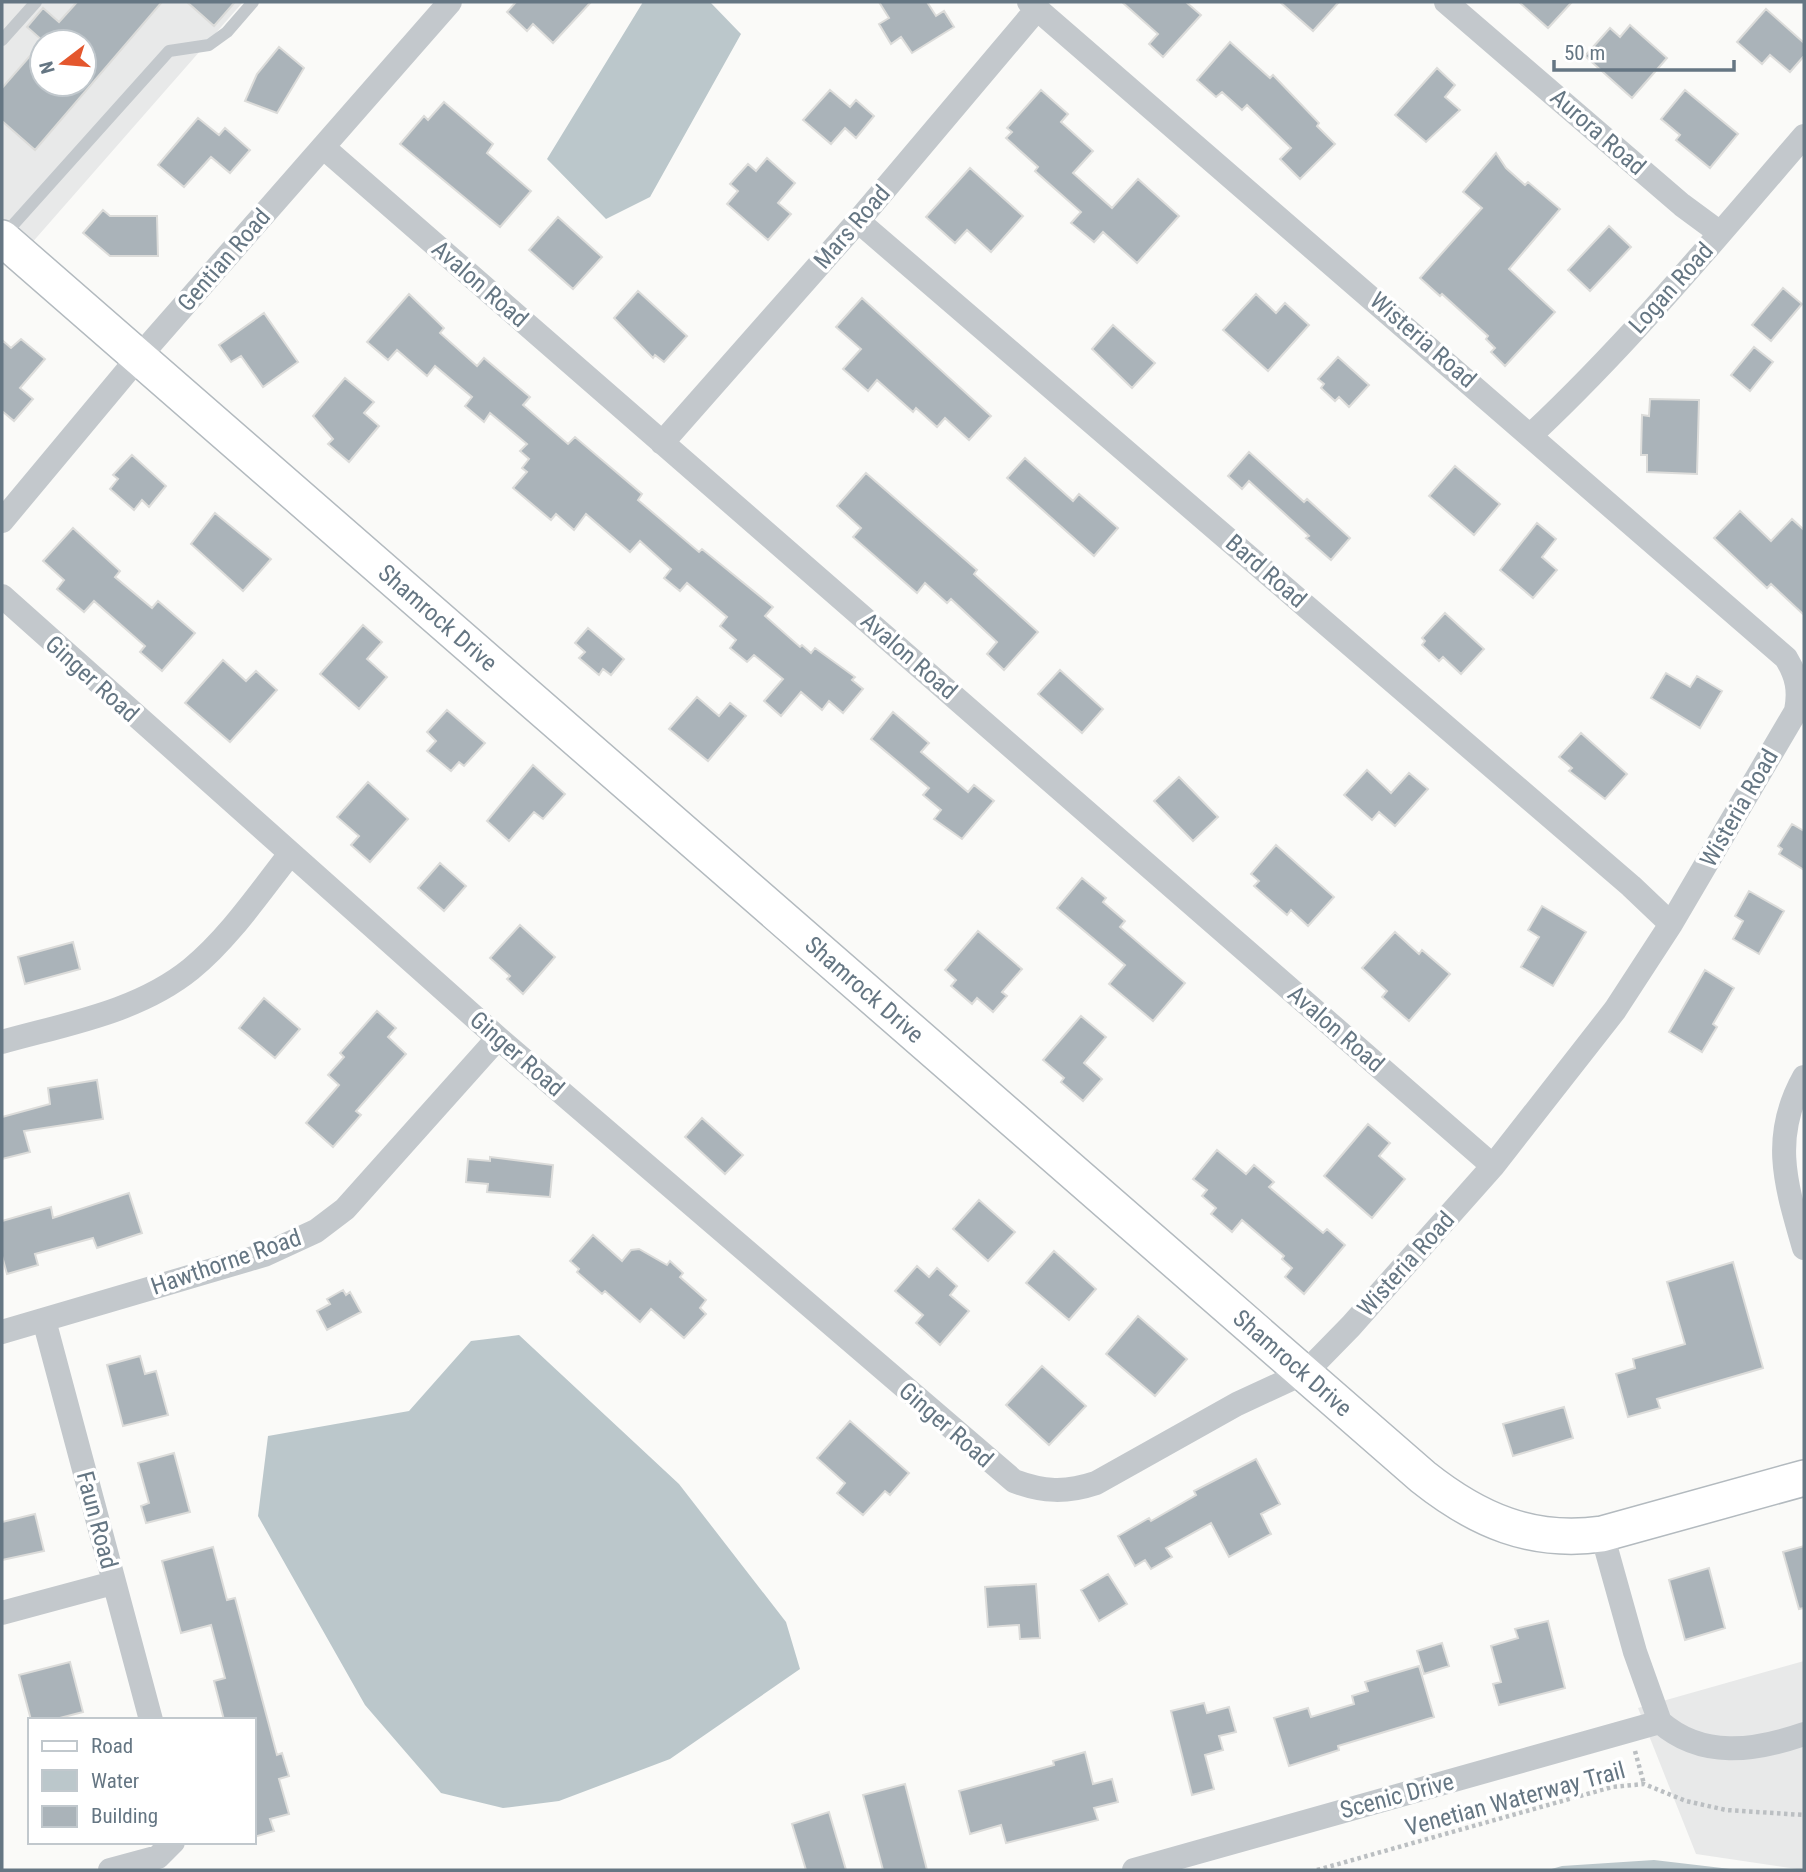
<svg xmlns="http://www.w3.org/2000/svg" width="1806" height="1872" font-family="'Roboto Condensed',sans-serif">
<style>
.built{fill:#e8e9e9;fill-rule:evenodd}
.water{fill:#bbc7cb}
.building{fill:#aab3b9;stroke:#dcdcda;stroke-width:2;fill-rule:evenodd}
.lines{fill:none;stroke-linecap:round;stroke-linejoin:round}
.secondary-casing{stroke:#b3babf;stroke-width:38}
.path{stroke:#bbbfc2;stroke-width:4.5;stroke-dasharray:3.5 3.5;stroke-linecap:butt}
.lane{stroke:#c3c8cc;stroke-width:12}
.street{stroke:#c3c8cc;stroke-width:24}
.secondary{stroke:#fff;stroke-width:35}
.labels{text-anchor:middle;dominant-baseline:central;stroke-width:7;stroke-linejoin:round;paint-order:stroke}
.street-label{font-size:24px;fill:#657683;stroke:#fff}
</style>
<rect width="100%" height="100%" fill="#fafaf8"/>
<path class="built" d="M2,2H243L30,245L2,220ZM42,42H84V84H42Z
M1804,1661V1870L1696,1854L1638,1708Z"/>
<path class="water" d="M643,2H710L741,34L650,197L606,219L547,159Z
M519,1335L679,1484L786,1622L800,1669L670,1759L559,1801L503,1808L441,1793L365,1705L258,1516L268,1436L409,1411L471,1341Z
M1654,1860L1739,1870H1548L1562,1866Z"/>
<path class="building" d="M77,2H162L35,150L2,121V88L43,41L27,27L43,8L59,22ZM42,42H84V84H42Z
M187,2H235L214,26Z
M516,2H591L553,43L533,24L527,31L507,12Z
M879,2H927L936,16L944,11L954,27L912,53L901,37L891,44L879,24L889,18Z
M1122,2H1186L1201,15L1163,57L1149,44L1158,34Z
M1280,2H1339L1313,31Z
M1519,2H1572L1548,28Z
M1766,9L1804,43V56L1790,72L1770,55L1762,64L1737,42Z
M1630,25L1667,58L1632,98L1585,56L1610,28L1620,37Z
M1230,42L1270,78L1273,75L1319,123L1317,126L1335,144L1300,179L1280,159L1291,148L1247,105L1242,110L1222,92L1216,97L1197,80Z
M279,47L304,68L277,113L245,101L257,74Z
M1437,68L1455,85L1445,97L1460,110L1426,142L1395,115Z
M830,90L850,107L856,100L874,116L856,138L845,128L831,144L803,120Z
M1041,90L1068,114L1061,122L1093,151L1073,173L1112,208L1138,179L1179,216L1137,263L1103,232L1094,242L1071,223L1081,212L1035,171L1038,167L1006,138L1012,132L1007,128Z
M1685,90L1738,134L1710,168L1676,140L1680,135L1661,119Z
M444,102L493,144L487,153L531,191L500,227L400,144L424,116L428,120Z
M198,118L219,135L225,128L250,150L230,173L211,157L184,187L158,165Z
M1496,153L1506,168L1525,185L1528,182L1560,209L1509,269L1555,312L1505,366L1491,352L1495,348L1486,339L1488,336L1442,294L1440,296L1420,278L1482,208L1463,192Z
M767,158L795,183L778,203L791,214L768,240L727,204L738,191L730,184L748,164L756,171Z
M970,168L1023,216L991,252L967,230L955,243L926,217Z
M103,210L110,216H157L158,256H110L83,233Z
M558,217L602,257L573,289L529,250Z
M1609,226L1631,247L1590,291L1568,270Z
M1783,288L1802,304L1771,341L1752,325Z
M638,291L687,336L664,362L655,355L653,358L614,318Z
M409,294L444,328L440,333L477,366L484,358L530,397L523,405L568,444L575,437L642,494L638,500L699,552L702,549L773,607L765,616L800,647L802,645L811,653L815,648L855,677L852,680L863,689L843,713L829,701L822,710L801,692L781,716L764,701L783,679L754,655L747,662L730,648L736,640L720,626L727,617L687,583L680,591L664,578L671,569L640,541L630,552L586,514L574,530L556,514L551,520L513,488L527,472L522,468L529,459L520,451L527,444L490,413L484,422L465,406L472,397L435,366L427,376L397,350L388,360L367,342Z
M1256,294L1276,313L1285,303L1309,325L1268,371L1223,330Z
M862,298L991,416L969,440L945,418L937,427L916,408L913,412L877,380L868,391L843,369L861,349L836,327Z
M264,313L298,362L263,387L241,356L231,362L219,345Z
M1113,325L1155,363L1132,388L1092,349Z
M21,339L45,359L20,388L33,399L14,421L2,411V340L11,348Z
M1754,347L1773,362L1750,391L1731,375Z
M1338,357L1369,385L1349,407L1339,397L1335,401L1321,388L1324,384L1318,379Z
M345,378L374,402L364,413L379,426L349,462L328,444L333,439L313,416Z
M1650,399L1699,400L1697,474L1647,472V455H1641L1642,415L1649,416Z
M1249,452L1304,502L1307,499L1350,538L1331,560L1306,538L1309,536L1249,481L1242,489L1228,476Z
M132,455L166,486L149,507L142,500L134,510L110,489L118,479L113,475Z
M1025,458L1073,501L1079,494L1118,528L1094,556L1007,478Z
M1455,466L1500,504L1474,535L1429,496Z
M866,473L977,570L974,574L1038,632L1004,670L987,654L997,642L951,599L947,603L925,583L917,593L853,537L861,528L837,506Z
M1740,511L1771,541L1792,519L1804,530V615L1771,584L1767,588L1714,538Z
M215,513L271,559L243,591L191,544Z
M1537,523L1556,539L1542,557L1557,570L1533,598L1500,570Z
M73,528L120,571L115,577L152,608L158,601L195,633L162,671L140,652L145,646L94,601L84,612L57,589L64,580L43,561Z
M1445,613L1484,649L1461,674L1443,657L1439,661L1422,645L1425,641L1422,638Z
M363,625L382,642L367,659L387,677L359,709L320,674Z
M588,628L624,659L611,675L603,669L599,675L579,658L585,652L575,643Z
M223,660L246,681L256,671L277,690L230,742L185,703Z
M1060,670L1103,709L1082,733L1038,694Z
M1666,673L1690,687L1697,676L1722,691L1700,728L1651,698Z
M697,697L719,716L730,703L746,716L708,761L669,729Z
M447,710L485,743L464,766L459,762L451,771L427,751L436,741L427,732Z
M893,712L929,743L921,752L968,792L974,785L994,801L962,839L934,819L941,810L923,795L929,788L871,739Z
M1581,733L1627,774L1605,799L1569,771L1572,768L1559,757Z
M533,765L565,794L543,819L534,812L509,841L487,821Z
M1367,770L1391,793L1409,773L1428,789L1395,826L1379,812L1372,820L1344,795Z
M1179,777L1218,817L1193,841L1154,801Z
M368,782L408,819L370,862L351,845L359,836L337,817Z
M1792,824L1804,831V870L1779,854L1782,849L1778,846Z
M1276,845L1334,897L1308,926L1291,910L1287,915L1254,886L1259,881L1251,874Z
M440,863L466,886L444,911L418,888Z
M1082,878L1106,898L1103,902L1125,921L1120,927L1185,983L1153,1021L1109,984L1125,965L1057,908Z
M1749,891L1784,911L1759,954L1733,939L1743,921L1735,916Z
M1542,906L1586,932L1553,986L1521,967L1539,937L1528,930Z
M520,925L555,957L523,994L507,979L510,976L490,958Z
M978,931L1022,969L1002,992L1007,996L993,1012L977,998L972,1004L951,986L956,980L945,970Z
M1395,932L1419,954L1422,950L1450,974L1409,1021L1382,997L1387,991L1362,968Z
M73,942L80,969L25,984L18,957Z
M1705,970L1734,988L1713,1024L1717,1027L1702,1052L1669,1032Z
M264,998L300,1029L275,1058L239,1028Z
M377,1011L396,1028L388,1037L406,1054L356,1111L361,1115L333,1147L306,1123L339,1085L328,1075L344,1057L340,1053Z
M1081,1016L1106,1037L1084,1063L1102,1079L1083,1101L1061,1082L1064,1078L1043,1060Z
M97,1080L103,1119L24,1131L30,1152L2,1159V1117L50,1104L48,1088Z
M702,1118L743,1155L725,1174L685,1137Z
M1368,1124L1390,1143L1379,1156L1405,1179L1372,1218L1324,1176Z
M1217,1150L1246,1174L1254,1165L1274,1182L1269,1187L1323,1233L1327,1229L1345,1245L1304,1294L1285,1277L1292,1268L1282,1259L1284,1256L1242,1220L1232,1232L1211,1214L1216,1208L1202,1196L1207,1190L1193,1179Z
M490,1157L553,1165L550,1197L487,1192L488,1184L466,1182L468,1159L490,1161Z
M129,1193L142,1233L97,1248L93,1238L35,1254L38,1265L7,1274L2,1256V1221L51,1207L53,1218Z
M979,1200L1015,1232L988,1261L953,1229Z
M593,1235L622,1261L631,1250L639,1249L667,1265L670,1261L683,1273L680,1277L706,1300L700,1308L706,1314L684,1338L651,1309L640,1322L605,1291L602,1294L577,1272L579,1269L570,1261Z
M1054,1251L1096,1289L1069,1320L1026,1283Z
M1733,1262L1763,1368L1657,1399L1660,1408L1628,1417L1616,1374L1635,1368L1633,1359L1685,1344L1667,1282Z
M917,1266L929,1277L937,1268L957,1286L950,1295L969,1311L940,1345L916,1323L923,1315L895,1291Z
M343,1290L346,1295L350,1292L361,1312L327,1330L317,1311L330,1304L327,1299Z
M1138,1316L1187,1359L1155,1396L1106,1354Z
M140,1356L145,1374L156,1371L168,1415L123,1426L107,1365Z
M1042,1366L1086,1406L1049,1445L1006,1405Z
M1564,1407L1573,1438L1513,1456L1503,1424Z
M850,1421L909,1473L890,1495L885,1491L863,1515L837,1493L845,1483L817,1458Z
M174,1453L190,1512L146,1523L141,1506L149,1503L138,1463Z
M1256,1459L1280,1504L1261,1514L1271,1534L1229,1557L1211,1523L1166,1548L1172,1557L1151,1569L1145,1560L1135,1566L1118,1536L1149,1518L1151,1521L1196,1495L1194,1491Z
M35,1514L44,1551L2,1560V1522Z
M1804,1546V1608L1799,1609L1783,1552Z
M213,1547L227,1600L235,1598L277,1755L282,1753L289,1776L279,1779L289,1814L270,1819L274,1831L254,1837V1720H224L214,1681L225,1678L211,1625L181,1633L162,1561Z
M1709,1568L1725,1628L1685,1640L1669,1580Z
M1108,1574L1127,1604L1099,1621L1081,1590Z
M1036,1584L1040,1638L1020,1639L1019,1625L988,1627L985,1587Z
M1548,1621L1565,1688L1499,1705L1493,1684L1501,1682L1491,1646L1518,1638L1515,1629Z
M1442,1643L1449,1666L1424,1674L1417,1651Z
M70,1662L83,1712L52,1720H31L19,1675Z
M1419,1666L1434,1717L1338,1746L1339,1750L1289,1766L1274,1718L1308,1708L1311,1717L1354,1704L1352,1696L1368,1691L1365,1682Z
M1204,1703L1207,1713L1229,1707L1236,1732L1219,1736L1223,1750L1205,1755L1214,1789L1192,1795L1171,1711Z
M1085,1752L1093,1784L1112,1779L1118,1802L1094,1808L1098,1820L1006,1843L1001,1825L970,1834L959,1791L1054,1765L1053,1761Z
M905,1784L927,1870H883L863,1795Z
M829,1812L846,1870H806L792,1824Z"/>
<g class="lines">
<defs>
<g id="secondary">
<path id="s1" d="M2,238L1423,1477C1477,1520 1532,1544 1602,1534L1804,1478"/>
</g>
</defs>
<use href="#secondary" class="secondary-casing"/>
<path class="path" d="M1635,1751L1644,1784
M1317,1870L1612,1787L1644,1784L1686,1801L1726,1810L1804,1815"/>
<path class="lane" d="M2,40L36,2
M4,235L169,51L209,45L227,32L253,2"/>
<path class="street" d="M1446,2L1682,205L1720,233
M323,147L1493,1166
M858,221L1631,886L1671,924
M1532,434C1630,342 1716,238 1804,136
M662,443L858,221L1037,9
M2,521L138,358L450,2
M2,596L498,1038L1014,1481C1043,1492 1066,1493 1096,1483L1237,1404L1306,1372L1351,1326L1493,1166L1615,1010L1671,924L1796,711C1800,690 1797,676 1786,658L1029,2
M2,1042C66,1024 138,1012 191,969C229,938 260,892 290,854
M1804,1077C1770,1138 1786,1185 1804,1248
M44,1320L151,1720
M2,1332L264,1255L316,1231L345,1209L498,1038
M1602,1534L1635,1652L1660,1722
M2,1613L113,1583
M110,1870L158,1857L173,1842
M1134,1870L1660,1722C1702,1759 1755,1751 1804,1734"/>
<use href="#secondary" class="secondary"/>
</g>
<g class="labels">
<g class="street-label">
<text transform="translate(1598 132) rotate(41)">Aurora Road</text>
<text transform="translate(852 227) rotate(-49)">Mars Road</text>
<text transform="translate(224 260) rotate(-49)">Gentian Road</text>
<text transform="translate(480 284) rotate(41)">Avalon Road</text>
<text transform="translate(1671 288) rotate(-48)">Logan Road</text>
<text transform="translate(1423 340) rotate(41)">Wisteria Road</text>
<text transform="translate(1266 571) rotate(41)">Bard Road</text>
<text stroke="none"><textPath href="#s1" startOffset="578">Shamrock Drive</textPath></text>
<text transform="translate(909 656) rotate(41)">Avalon Road</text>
<text transform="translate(92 679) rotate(42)">Ginger Road</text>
<text transform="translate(1739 808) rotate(-60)">Wisteria Road</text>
<text stroke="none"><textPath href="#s1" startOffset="1144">Shamrock Drive</textPath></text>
<text transform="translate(1336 1029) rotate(41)">Avalon Road</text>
<text transform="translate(517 1054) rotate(41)">Ginger Road</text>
<text transform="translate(226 1262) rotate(-19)">Hawthorne Road</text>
<text transform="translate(1406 1264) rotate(-48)">Wisteria Road</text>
<text stroke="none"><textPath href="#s1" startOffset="1712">Shamrock Drive</textPath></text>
<text transform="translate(946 1425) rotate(41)">Ginger Road</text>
<text transform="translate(97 1520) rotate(75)">Faun Road</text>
<text transform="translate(1397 1796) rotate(-15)">Scenic Drive</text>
<text transform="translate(1515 1799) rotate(-15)">Venetian Waterway Trail</text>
</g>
</g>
<rect width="1806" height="1872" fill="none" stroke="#657683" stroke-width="7"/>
<rect x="28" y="1718" width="228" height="126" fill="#ffffff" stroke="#c1c8cd" stroke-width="2"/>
<rect x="42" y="1741" width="35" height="10" fill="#ffffff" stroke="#c1c8cd" stroke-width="2"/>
<text x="91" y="1753" font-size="21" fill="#657683">Road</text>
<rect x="42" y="1770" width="35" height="21" fill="#bbc7cb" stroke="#c1c8cd" stroke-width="2"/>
<text x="91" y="1788" font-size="21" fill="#657683">Water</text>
<rect x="42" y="1806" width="35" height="21" fill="#aab3b9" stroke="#c1c8cd" stroke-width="2"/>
<text x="91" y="1823" font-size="21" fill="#657683">Building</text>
<g transform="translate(63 63) rotate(254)"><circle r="33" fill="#ffffff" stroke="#c1c8cd" stroke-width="2"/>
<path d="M0-5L12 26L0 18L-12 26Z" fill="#e4572e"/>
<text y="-10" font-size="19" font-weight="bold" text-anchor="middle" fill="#657683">N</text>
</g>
<path d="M1554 60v10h180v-10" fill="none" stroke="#657683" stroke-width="3.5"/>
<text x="1564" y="60" font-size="21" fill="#657683" stroke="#ffffff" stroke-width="5" paint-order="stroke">50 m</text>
</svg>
